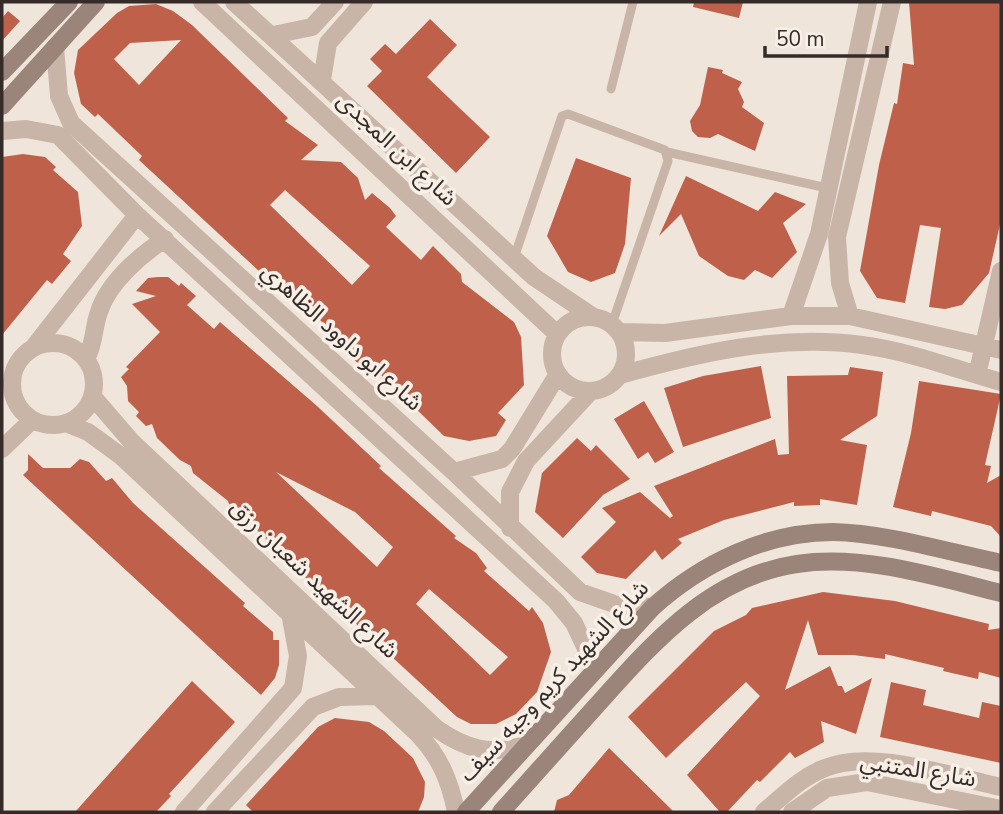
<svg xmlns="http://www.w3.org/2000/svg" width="1003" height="814" font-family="'Nunito Sans','Noto Sans Arabic',sans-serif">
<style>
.building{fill:#bf614a;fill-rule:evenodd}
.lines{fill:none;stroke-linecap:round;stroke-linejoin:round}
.lane{stroke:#c8b5a8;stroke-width:9}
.street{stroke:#c8b5a8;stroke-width:18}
.secondary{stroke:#9b8479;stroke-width:18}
.labels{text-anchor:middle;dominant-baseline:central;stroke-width:7;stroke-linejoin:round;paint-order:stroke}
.street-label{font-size:23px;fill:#352b28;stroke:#f8f0e7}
</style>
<rect width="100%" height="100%" fill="#f0e5db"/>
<path class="building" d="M694,2H743L739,18L693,7Z
M909,2H1001V220L989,273L962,305L945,309L929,307L941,228L920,225L905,303L877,298L860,271L879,165L894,103L897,104L903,63L914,65Z
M156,4L173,11L192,25L288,118L285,121L318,145L301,160L341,162L358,178L365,200L372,193L390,208L396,216L386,227L421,260L433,246L461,274L462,282L514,322L521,337L524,385L498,413L506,420L496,436L469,441L444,436L381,375L376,380L340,347L320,326L323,323L300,300L277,280L273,284L139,160L142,156L98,114L95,117L81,104L74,73L78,50L117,13L129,6ZM181,40L139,85L114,59L130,43ZM285,190L370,266L352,285L270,205Z
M8,11L20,21L2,41V18Z
M430,19L457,45L427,77L490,137L456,173L367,86L382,71L370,59L385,44L396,54Z
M708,67L723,70L722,73L742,82L738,89L744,102L742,107L764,123L755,151L718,134L710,138L698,137L692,131L690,121L700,105Z
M23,154L45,157L56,167L53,170L78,192L82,226L63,254L71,261L52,284L47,280L2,335V157Z
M576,158L631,178L625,244L615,273L591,282L568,272L547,236Z
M686,176L758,211L775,192L806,204L783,223L797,252L772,278L755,270L744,280L728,276L699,256L681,214L659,236Z
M158,277H168L179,286L181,283L196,296L187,305L214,329L220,322L317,406L381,466L379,468L456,536L454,538L476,553L487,568L484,571L529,611L532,607L543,623L551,652L537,692L516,714L496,724H471L457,717L339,608L337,602L324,595L267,542L264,535L253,528L230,507L228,501L193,473L191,466L180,460L157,438L152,424L146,426L136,416L139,412L128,401L127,386L121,377L129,369L126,367L160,332L132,304L156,296L136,291L148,278ZM276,472L355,512L393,547L377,567ZM429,589L508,657L490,675L416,604Z
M761,366L771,418L683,447L664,388L703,376Z
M850,367L883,372L877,416L840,440L867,445L857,505L820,499V505L794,506V502L724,520L678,539L682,543L662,560L655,550L626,579L597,573L581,557L616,522L602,508L640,492L670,518L673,516L654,486L775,439L778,455L789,454L787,376L848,375Z
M919,381L1001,394L985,465L991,466L987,483L1001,475V537L991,526L932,511L931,516L893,507L911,433Z
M644,401L674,452L655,463L648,452L638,459L614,419Z
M577,438L591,451L596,445L630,479L603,495L563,538L535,512L542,473Z
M28,454L43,468H70L80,459L89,462L106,481L112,478L133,503L245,603L243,606L273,632V640H279V665L275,678L261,695L23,475L28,470Z
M823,592L895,601L989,624L988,630L1001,628V678L979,672L978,679L943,671L944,668L885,654V659L853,655H818L808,620L785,690L830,666L838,686H842L845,693L872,678L856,734L821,721L824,742L795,758L790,752L760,782L757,780L727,812H720L687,775L760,696L746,682L666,758L628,717L714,631L746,615L752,608Z
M192,681L235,722L169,794L171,796L156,812H75Z
M891,682L926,690L923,705L979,718L982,702L1001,706V763L880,737Z
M335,718L369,722L384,731L413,758L425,782L424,797L418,812H253L246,805L318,727Z
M609,748L674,812H554L557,800L569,795Z"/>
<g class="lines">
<path class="lane" d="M611,89L633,2
M667,152L827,188
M514,258L562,116L568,114L665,150L668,161L612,324"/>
<path class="street" d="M202,2L557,334
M234,2L534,277L592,316
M273,35L312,27L335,2
M55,47L59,96L71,123L454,472L580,592L617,605L653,607
M322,80L328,43L364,2
M2,131L26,129L58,135L137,215L556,601L574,623L595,668
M791,316L819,234L868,2
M850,316L840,283L837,237L892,2
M552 354a37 37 0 1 1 74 0a37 37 0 1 1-74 0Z
M620,332L665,333L791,316H850L1001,350
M12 384a41 41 0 1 1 82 0a41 41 0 1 1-82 0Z
M33,348L137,215
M86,359C95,343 93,328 99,312C108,283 140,255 165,239
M620,375C699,353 779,334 862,345C909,351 955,369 1001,382
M977,375L1001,271
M93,397L131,441L437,729C466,749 490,756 524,745
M68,424L88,432L121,456L418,734C440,757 450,781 456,812
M2,449L32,420
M454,472L502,459L512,449L558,374
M510,528V492L526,461L591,391
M184,812L293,688L298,656L290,613
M215,812L313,707L339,697L377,696
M764,812C783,796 801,777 825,768C872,748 952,777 1001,787
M792,812L827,788L867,782L1001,809"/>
<path class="secondary" d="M2,72L69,2
M2,106L96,2
M466,812L653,607C702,563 766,532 833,532C886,533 948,552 1001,563
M501,812C533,776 565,741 597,705C653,643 709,577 797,564C864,554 936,577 1001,593"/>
</g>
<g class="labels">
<g class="street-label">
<text transform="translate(397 149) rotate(43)">شارع ابن المجدى</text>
<text transform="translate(342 337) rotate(42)">شارع ابو داوود الظاهري</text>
<text transform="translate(314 579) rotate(43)">شارع الشهيد شعبان رزق</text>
<text transform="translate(554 681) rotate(-47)">شارع الشهيد كريم وجيه سيف</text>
<text transform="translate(918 770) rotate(9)">شارع المتنبي</text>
</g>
</g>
<rect width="1003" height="814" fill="none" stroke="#352b28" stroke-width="7"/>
<path d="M765 46v10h122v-10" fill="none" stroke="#352b28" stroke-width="3.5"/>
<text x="776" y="46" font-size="21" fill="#352b28" stroke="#f8f0e7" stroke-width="5" paint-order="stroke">50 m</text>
</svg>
